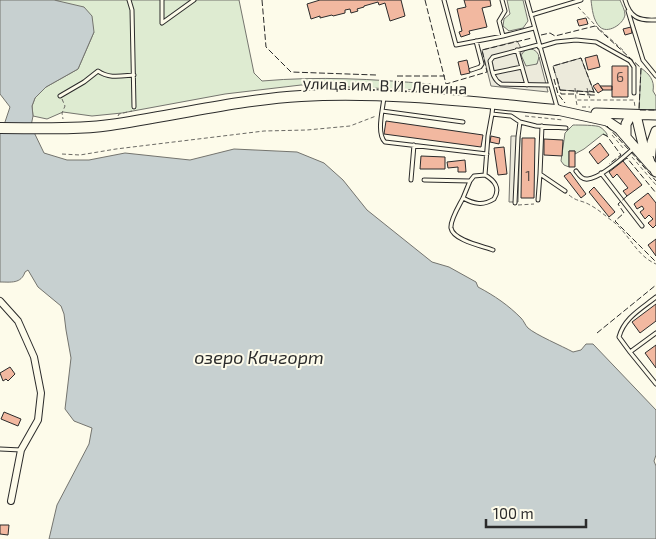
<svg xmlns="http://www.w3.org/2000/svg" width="656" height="539" font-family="'Exo 2',sans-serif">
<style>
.green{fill:#deebd1;stroke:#74746e}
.parking{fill:#eceadb;stroke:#74746e}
.water{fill:#c7d0d0;stroke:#74746e}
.building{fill:#f2b8a0;stroke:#2b2b2b}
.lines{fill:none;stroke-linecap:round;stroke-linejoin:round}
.service-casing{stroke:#2b2b2b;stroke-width:5}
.minor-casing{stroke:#2b2b2b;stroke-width:8}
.secondary-casing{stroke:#2b2b2b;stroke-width:11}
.primary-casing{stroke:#2b2b2b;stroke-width:12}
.path{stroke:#6a6964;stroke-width:1;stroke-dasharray:4 2.5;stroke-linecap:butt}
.service{stroke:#fdfbea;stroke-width:3}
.minor{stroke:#fdfbea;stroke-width:6}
.secondary{stroke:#fdfbea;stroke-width:9}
.primary{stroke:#fdfbea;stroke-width:10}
.fence{stroke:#2b2b2b;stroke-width:1;stroke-dasharray:6 2.5;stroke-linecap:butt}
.labels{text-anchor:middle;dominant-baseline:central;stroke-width:4;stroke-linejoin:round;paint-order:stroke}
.number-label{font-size:14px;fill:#5d4e48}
.street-label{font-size:16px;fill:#2b2b2b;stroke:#fdfbea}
.water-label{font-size:18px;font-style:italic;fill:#2b2b2b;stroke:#fdfbea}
</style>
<rect width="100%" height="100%" fill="#fdfbea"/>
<path class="green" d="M59,0H239L254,73L262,81C319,76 373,79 430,84L440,87L442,91L301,85L225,94L122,113L92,116L63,112L47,119L33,116L32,106L35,98L46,87L78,69L94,32L55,1Z
M507,0H523L528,21L523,28L509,31L503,26L504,19L510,14Z
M591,0H620C622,5 625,10 625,15C623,25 607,34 600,27C593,21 592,8 591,0Z
M521 58a9 9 0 1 1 18 0a9 9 0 1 1-18 0Z
M641,68C649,74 655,80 653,91L656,96V110H639Z
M573,125C578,125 597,125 600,127C603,129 605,131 607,134V136L603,134L584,149L575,154V151H569V167L564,165L561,161L565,133Z"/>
<path class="parking" d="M517,41L520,46L521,55L526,66L537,64L539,57L548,92L491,86L482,50Z
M581,58L594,92L560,90L553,66Z
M511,136H520L518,202H509Z"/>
<path class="water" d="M0,0H54L84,7L92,16L94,32L78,69L46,87L35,98L32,106L33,116L31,126L44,153L67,160H89L125,153L190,160L234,149L297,152L324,163L343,180L367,210L432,262L449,267L476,282L478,287C495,296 508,305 521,318C524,321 525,325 528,328C536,335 562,346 573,352L581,350L586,344H593L656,410V455L654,461L656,466V539H49L57,505L89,444L92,428L74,421L65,409L71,358L66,330L64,314L61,306L38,287L28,270L25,272C21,284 11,282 0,282V129L4,125L10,107L0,94Z"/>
<path class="building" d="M320,0H401L405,16L390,21L385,3L379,5L378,2L364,6V7L357,9L358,11L351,13L350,9L345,10V13L333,16L332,15L320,18V16L311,19L307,4Z
M464,0H490L491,6L482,8L487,27L469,31L470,34L461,37L459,32L462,31L457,9L466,7Z
M586,18L588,24L579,26L577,20Z
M631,27L632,33L625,35L623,29Z
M597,55L600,67L588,70L585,58Z
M467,60L470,73L461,75L458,62Z
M612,66H628V97H612Z
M598,83L603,90L598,93L593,86Z
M600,86H612V90H603Z
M386,121L483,135L481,147L384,134Z
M491,136L500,138L499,144L490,142Z
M522,138H535L534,198H521Z
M544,139L563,140L562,156L544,155Z
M600,143L609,155L598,164L589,152Z
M504,147L507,174L498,175L494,148Z
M569,151H575V167H569Z
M421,156L445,157V169H420Z
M465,160L466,172H458V167L448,168L447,162Z
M623,161L642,185L627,196L623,191L628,188L617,174L613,178L609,172Z
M570,172L586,194L581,198L564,176Z
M594,187L615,212L609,217L589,192Z
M648,193L656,203V225L653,228L648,223L653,219L649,215L645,219L640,212L644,209L642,206L637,209L634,204Z
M656,239V256L648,245Z
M656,304V321L640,333L632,322Z
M656,345V368L645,353Z
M10,367L15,374L8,381L6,379L3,381L0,373Z
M4,412L21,419L18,426L1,419Z
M0,525H9L8,535L0,534Z"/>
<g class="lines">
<defs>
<path id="service" d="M129,0L132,10L134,107
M444,0L456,45L503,36L534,28
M502,0L505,11L499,21L503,36
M527,0L557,107
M625,0C630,17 638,21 656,20
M628,11L643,60L656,76
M531,15L581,0
M162,22V0
M162,23L194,0
M538,45L493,57L490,61C492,69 492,79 501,84L550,85
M539,47L556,42L576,40L596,42L630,61L634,67V93
M517,50L527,85
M471,70L480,67L482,64L476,41
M493,73L522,67
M60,96L84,82L98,71C109,79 121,76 134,75
M384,97C383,109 376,133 385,142L487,154
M493,105L492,114L511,116L520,122
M382,111L463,122
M542,126L540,174L565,191
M576,171C579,175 582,180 588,179C601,178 625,156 634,148
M601,173L642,226
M485,175C494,180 501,188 494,199C483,206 474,204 463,198L470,181L474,176Z
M485,175L488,136L492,114
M411,180L414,145
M424,180L470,181
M463,198C459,206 450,220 451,228C453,240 482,246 493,250
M538,200L540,174
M515,203L518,137L520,122L536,126L566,128
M656,333L630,352L656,384
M630,352L619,337C624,318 641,309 656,297
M0,449L21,450"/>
<path id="minor" d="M0,301L18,321L34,357L41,393L38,420L21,450L11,501"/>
<path id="secondary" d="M557,110L607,121L619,129L652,167
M596,113L656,115
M636,115L645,153L656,172
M626,137V124L631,115
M650,162L652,142L656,131"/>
<path id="primary" d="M0,128C36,128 74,130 110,125C173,116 236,100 301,96C386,91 473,102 557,110"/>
</defs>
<use href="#service" class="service-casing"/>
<use href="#minor" class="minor-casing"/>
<use href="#secondary" class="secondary-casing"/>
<use href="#primary" class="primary-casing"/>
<path class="path" d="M578,7L596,26L625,52
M575,88L576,99
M587,88L590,99
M62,99L65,106L62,113L63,119
M577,105L576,100H634L635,107
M582,107H590
M118,116L119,114L132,111
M525,116L563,120
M612,135L624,149
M62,154L80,155L116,149L264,131L307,130L350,126L376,116
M632,157L656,185
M569,195C577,202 582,200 590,205C598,209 608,218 615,223C630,236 637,256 656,264
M518,205L534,204"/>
<use href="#service" class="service"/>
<use href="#minor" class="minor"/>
<use href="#secondary" class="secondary"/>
<use href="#primary" class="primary"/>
<path class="fence" d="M262,0L266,47L291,72L376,75
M425,0L446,84L487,72L482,50L532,38
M541,35L550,33L555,36L595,26L641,68L639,110H656
M555,73L553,66L581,58L594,92
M397,76H445
M557,78L560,90
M554,79L558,94L565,103
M560,90L574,91V94H561Z
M577,91L588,92V95L577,94Z
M589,91L594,92L595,95H590Z
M607,126L629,150
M603,134L607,136L621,155L609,164
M631,152L656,181
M653,156L656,164
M623,161L627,158L656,193
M627,196L618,204L624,213L615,221L656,262
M597,333L656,285"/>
</g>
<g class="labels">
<g class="number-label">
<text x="620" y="76">6</text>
<text x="528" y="175">1</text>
</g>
<g class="street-label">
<text transform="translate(385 85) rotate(2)">улица им. В.И. Ленина</text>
</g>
<g class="water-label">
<text x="259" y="357">озеро Качгорт</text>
</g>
</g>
<path d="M486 519v8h100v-8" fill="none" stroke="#2b2b2b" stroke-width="2.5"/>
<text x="493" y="519" font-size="15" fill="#2b2b2b" stroke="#fdfbea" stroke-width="4" paint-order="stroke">100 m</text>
</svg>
